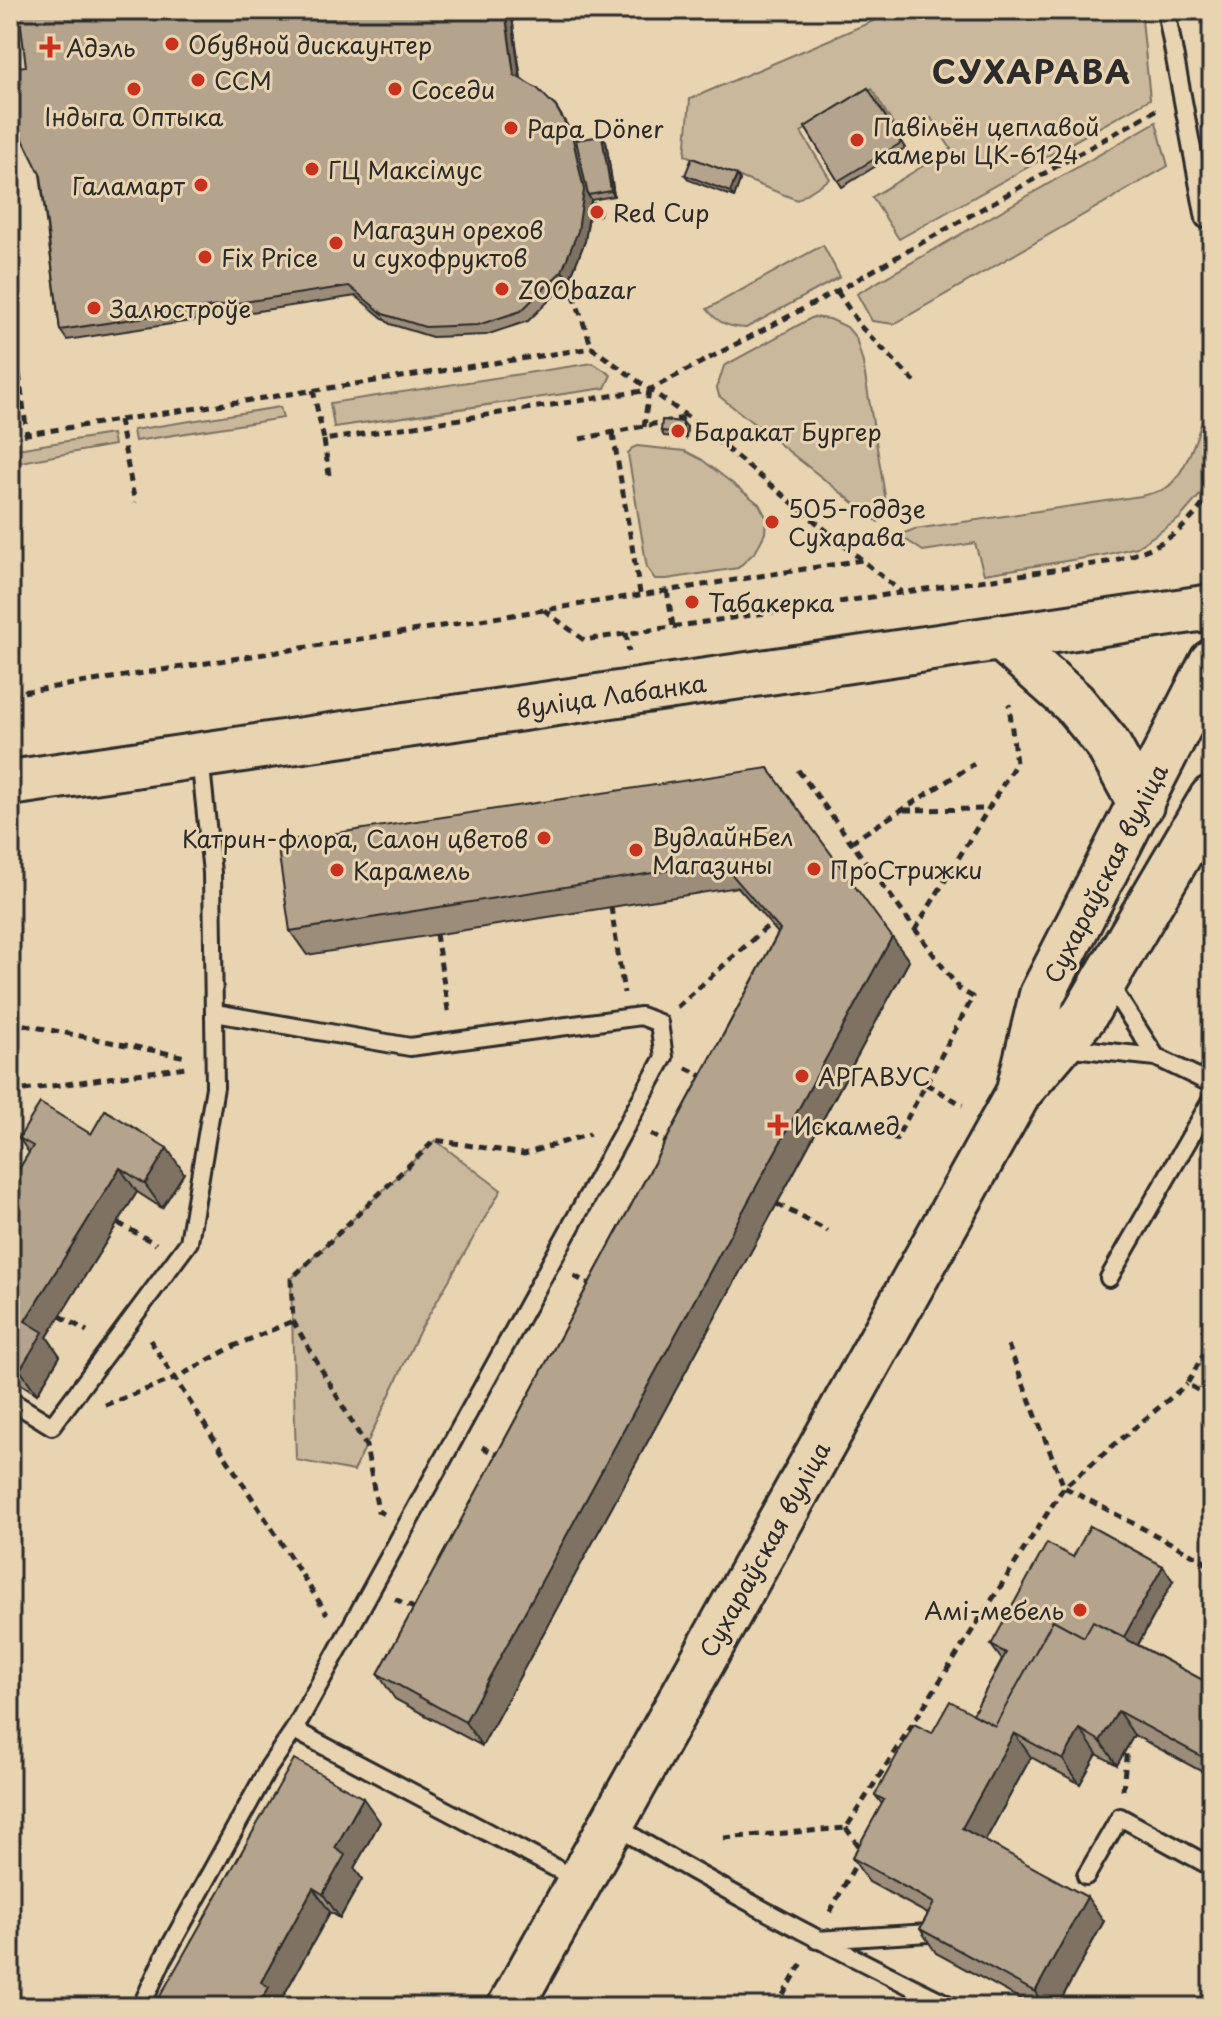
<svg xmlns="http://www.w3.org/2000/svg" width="1222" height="2017" font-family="'Playpen Sans',sans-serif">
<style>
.green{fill:#cab89c;stroke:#7a7264;stroke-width:2}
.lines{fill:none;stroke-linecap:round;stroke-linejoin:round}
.service-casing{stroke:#2b2b2b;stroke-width:22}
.secondary-casing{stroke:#2b2b2b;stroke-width:50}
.path{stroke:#2b2b2b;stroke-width:5;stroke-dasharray:8 6;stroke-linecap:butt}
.service{stroke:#e9d4b2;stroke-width:16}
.secondary{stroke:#e9d4b2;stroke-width:44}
.wall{fill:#9b8d79;stroke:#2b2b2b;stroke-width:2}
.shaded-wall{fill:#7e7363;stroke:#2b2b2b;stroke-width:2}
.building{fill:#b4a48d;stroke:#2b2b2b;stroke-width:2}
.poi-dot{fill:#c8321e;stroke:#e9d4b2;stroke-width:3}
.labels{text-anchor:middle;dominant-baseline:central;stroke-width:6;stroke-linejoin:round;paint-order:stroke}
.poi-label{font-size:24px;fill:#2b2b2b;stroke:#e9d4b2;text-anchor:start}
.street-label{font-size:24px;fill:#2b2b2b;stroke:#e9d4b2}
.district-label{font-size:32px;font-weight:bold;letter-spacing:2px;fill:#2b2b2b;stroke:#e9d4b2}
</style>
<rect width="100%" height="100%" fill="#e9d4b2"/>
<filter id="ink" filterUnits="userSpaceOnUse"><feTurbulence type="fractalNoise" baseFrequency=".0125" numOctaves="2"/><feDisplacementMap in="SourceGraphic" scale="16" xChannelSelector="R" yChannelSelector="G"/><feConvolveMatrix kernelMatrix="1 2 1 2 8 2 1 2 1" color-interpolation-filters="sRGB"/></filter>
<g filter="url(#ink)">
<path class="green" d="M899,10H1141L1150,99L899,239L872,197L951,149L931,118L901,138L872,89L801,132L830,179L797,200L685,155L690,99Z
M1156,122L1168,166L894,324L872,321L857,294Z
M823,245L840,277L746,328C728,327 718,323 707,309Z
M813,317L830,319L847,327L856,338L863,363L886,502L878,522L719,396L717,388L724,366Z
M593,363L611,375L605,388L334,427L330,403Z
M1212,391V470L1200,495L1179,519L1137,547L1104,555L984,574L975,543L923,551L899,535L915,529L1141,496C1149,494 1159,492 1166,488C1189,473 1203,416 1212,391Z
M280,407L283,418L135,441L133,430Z
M112,434L114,445L10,464V450Z
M637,446L685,451L701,459L759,504L766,517L765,533L756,551L738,568L667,579H655L647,568L628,454L632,448Z
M435,1140L501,1190L419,1332L354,1471L296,1460L291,1279Z"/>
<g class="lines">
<defs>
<path id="service" d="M1166,10L1205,219
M1109,984L1156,1057
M215,1013L410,1047L641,1016L659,1023L664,1057L294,1730L578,1880
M1063,1047L1156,1057L1212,1084
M1109,1278L1212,1099
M10,1400L52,1426L189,1242L215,1087L212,873L200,757
M612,1824C724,1891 836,1950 953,2007
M1086,1876L1120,1817L1212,1867
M817,1940L929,1933
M141,2007L163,1959L269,1767L294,1730"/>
<path id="secondary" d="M1000,637L1074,703L1107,743L1141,805
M10,783L1212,607
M1020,1086L1042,995L1212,662
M510,2007L1019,1092L1084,1016L1212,798"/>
</defs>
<use href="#service" class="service-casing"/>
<use href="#secondary" class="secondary-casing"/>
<path class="path" d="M569,281L592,348
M837,291L861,327L916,383
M10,305L27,434L592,348L688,417L901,592
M313,390L324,440L649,390L837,291L1156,110
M119,420L135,503
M644,427L649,390
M613,434L640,593
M10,437L27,434
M580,439L688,417
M324,440L329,475
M667,590L673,626
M544,610L584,640L1107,562C1157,550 1184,535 1212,491
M626,633L629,652
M10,694L862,560
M798,770L959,989L973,997L896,1139L883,1131
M904,810L988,809
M851,842L974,764
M611,907L624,993
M915,930L1016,763L1009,704
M436,934L449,1016
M677,1007L769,925
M10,1022L186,1057
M686,1068L706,1078
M926,1084L963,1105
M10,1092L186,1067
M651,1134L670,1144
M777,1204L828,1231
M118,1223L156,1244
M574,1276L593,1286
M60,1316L87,1331
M1212,1339L1187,1384L1212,1398
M150,1340L327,1614
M1008,1345L1064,1487L1205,1561L1212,1595
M105,1405L174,1379L234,1346L293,1321
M482,1447L501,1457
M384,1514L378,1511L366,1446L293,1321L291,1279L435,1140L524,1154L590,1134
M395,1599L418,1610
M1123,1790L1127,1747
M846,1828L861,1849
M724,1838L846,1828L1064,1487L1187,1384
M830,1912L859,1858
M776,2007L802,1963"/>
<use href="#service" class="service"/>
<use href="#secondary" class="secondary"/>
</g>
<path class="wall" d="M19,10H511L521,78L556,107L576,140L606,141L614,196L591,200V204L601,211L600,215L596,216L590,209L585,241L569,281L528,321L486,335L432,337L390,324L356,296L67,340L60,330Z
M868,88L905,148L842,187L805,127Z
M685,175H737L740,180L734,197L689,180Z
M687,427L686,438L664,436L661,431Z
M768,768L909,961L482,1746L395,1699L378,1674L778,933L738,887L307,955L290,931Z
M91,1134L184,1173L162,1208L137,1192L47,1337L60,1356L37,1394L10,1377V1184L29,1153L19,1138Z
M1212,1324V1344L1202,1330Z
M1173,1581L1138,1645L1212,1685V1777L1134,1735L1117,1765L1097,1754L1080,1784L1031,1757L985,1841L1104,1921L1057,2007H1035L936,1953L920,1929L928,1914L869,1882L852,1858L882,1804L875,1795L932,1733L973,1714L1002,1660L991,1645Z
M380,1822L354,1868L362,1879L340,1918L330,1912L280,2002L154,2007Z"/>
<path class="shaded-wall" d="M505,10H511L521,85L514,75Z
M556,107L579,145L588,195L591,200L585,241L569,281L562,271Z
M602,136L606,141L614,196L611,191Z
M737,175L740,180L734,197L730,192Z
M683,422L687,427L686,438L682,433Z
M892,937L909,961L482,1746L465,1722Z
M167,1148L184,1173L162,1208L145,1184Z
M120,1168L137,1192L47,1337L60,1356L37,1394L20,1370L25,1321Z
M1163,1566L1173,1581L1131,1657L1121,1642Z
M1118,1711L1134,1735L1117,1765L1100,1741Z
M1080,1729L1097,1754L1080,1784L1063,1760Z
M1014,1733L1031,1757L979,1852L962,1828Z
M363,1798L380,1822L354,1868L362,1879L340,1918L323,1894L335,1848Z
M313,1888L330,1912L280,2002L283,2007H258L261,1982Z
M1087,1897L1104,1921L1057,2007H1045L1035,1992Z"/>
<path class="building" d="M19,10H505L514,75L538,89L556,107L572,135L584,190L578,231L562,271L521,311L478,325L425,327L383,314L349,286L60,330L41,176L10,113V68L26,66Z
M868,88L901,143L838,181L805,127Z
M602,136L611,191L588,195L576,140Z
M692,158L737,175L730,192L685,175Z
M595,203L598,206L596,210L592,211L589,208L590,204Z
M662,420L683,422L682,433L661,431Z
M768,768L892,937L465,1722L378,1674L780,930L721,862L290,931L277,842Z
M40,1103L91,1134L105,1110L167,1148L145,1184L120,1168L25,1321L43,1332L20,1370L10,1364V1184L33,1146L19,1138Z
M1212,1324V1336L1202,1330Z
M1090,1526L1163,1566L1124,1637L1093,1621L1084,1637L1053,1620L995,1726L973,1714L1006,1653L991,1645L1047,1543L1073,1557Z
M1053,1620L1084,1637L1093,1621L1212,1685V1762L1118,1711L1100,1741L1080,1729L1063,1760L1014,1733L962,1828L1087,1897L1035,1992L920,1929L934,1903L852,1858L884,1800L875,1795L914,1724L932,1733L950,1701L995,1726Z
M294,1759L363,1798L335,1848L345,1855L323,1894L313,1888L261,1982L269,1987L258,2007H154Z"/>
</g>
<g class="poi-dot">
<circle cx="172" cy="44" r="8"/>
<path d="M46 35h8v8h8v8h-8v8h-8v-8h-8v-8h8z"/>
<circle cx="198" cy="80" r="8"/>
<circle cx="134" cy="89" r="8"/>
<circle cx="395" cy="89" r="8"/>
<circle cx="511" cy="128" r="8"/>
<circle cx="857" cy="140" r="8"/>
<circle cx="312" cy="169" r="8"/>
<circle cx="201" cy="185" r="8"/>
<circle cx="597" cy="212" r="8"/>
<circle cx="336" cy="243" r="8"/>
<circle cx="205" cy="257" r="8"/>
<circle cx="502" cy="289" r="8"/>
<circle cx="94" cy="308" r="8"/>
<circle cx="678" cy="431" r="8"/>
<circle cx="772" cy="522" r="8"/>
<circle cx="692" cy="602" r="8"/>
<circle cx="544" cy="838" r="8"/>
<circle cx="636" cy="850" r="8"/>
<circle cx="814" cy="869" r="8"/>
<circle cx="337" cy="870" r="8"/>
<circle cx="802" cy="1076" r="8"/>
<path d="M774 1113h8v8h8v8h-8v8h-8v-8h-8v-8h8z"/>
<circle cx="1080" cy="1610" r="8"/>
</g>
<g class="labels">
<g class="poi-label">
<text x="188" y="44">Обувной дискаунтер</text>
<text x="66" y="47">Адэль</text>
<text x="214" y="80">ССМ</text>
<text x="411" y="89">Соседи</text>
<text x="134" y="116" text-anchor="middle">Індыга Оптыка</text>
<text x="873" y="126">Павільён цеплавой<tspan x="873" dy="28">камеры ЦК-6124</tspan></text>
<text x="527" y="128">Papa Döner</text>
<text x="328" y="169">ГЦ Максімус</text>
<text x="185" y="185" text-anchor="end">Галамарт</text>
<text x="613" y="212">Red Cup</text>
<text x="352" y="229">Магазин орехов<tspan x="352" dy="28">и сухофруктов</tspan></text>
<text x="221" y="257">Fix Price</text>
<text x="518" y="289">ZOObazar</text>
<text x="110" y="308">Залюстроўе</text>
<text x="694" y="431">Баракат Бургер</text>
<text x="788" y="508">505-годдзе<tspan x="788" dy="28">Сухарава</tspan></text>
<text x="708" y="602">Табакерка</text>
<text x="652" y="836">ВудлайнБел<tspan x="652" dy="28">Магазины</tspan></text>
<text x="528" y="838" text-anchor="end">Катрин-флора, Салон цветов</text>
<text x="830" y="869">ПроСтрижки</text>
<text x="353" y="870">Карамель</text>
<text x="818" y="1076">АРГАВУС</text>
<text x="794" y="1125">Искамед</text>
<text x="1064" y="1610" text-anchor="end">Амі-мебель</text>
</g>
<g class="street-label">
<text transform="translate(611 695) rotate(-8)">вуліца Лабанка</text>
<text transform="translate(1105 873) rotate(-63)">Сухараўская вуліца</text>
<text transform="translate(764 1549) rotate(-61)">Сухараўская вуліца</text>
</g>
<g class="district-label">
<text x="1032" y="71">СУХАРАВА</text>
</g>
</g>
<rect width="1222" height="2017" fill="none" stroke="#e9d4b2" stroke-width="40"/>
<rect x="20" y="20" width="1182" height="1977" fill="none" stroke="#2b2b2b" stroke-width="3" filter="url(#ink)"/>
</svg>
